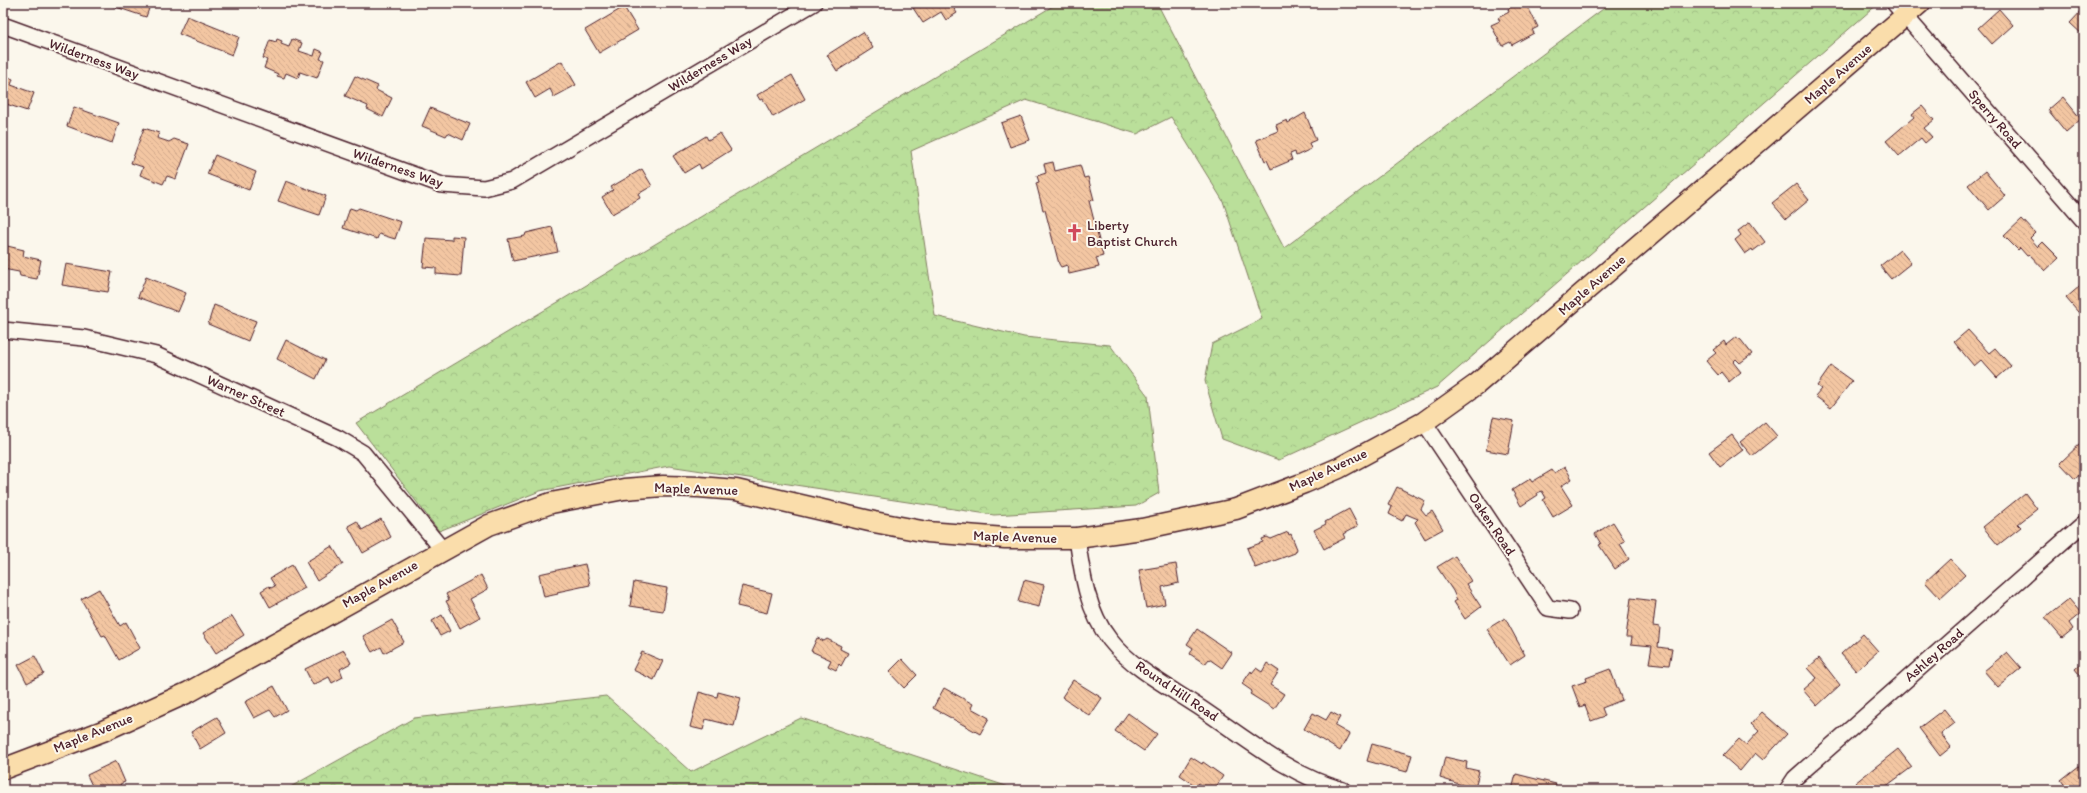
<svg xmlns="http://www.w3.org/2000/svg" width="2087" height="793" font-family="Itim,sans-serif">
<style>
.forest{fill:url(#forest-crowns);stroke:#827f62}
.building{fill:url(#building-back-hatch);stroke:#4a1f2b}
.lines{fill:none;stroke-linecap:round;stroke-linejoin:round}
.minor-casing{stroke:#4a1f2b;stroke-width:18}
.major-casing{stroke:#4a1f2b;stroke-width:23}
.minor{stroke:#fbf7ec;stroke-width:15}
.major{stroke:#faddab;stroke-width:20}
.labels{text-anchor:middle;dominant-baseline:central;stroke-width:4;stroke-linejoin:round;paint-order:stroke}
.street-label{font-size:14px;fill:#4a1f2b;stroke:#fbf7ec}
.poi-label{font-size:14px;fill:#4a1f2b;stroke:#fbf7ec;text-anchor:start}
</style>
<defs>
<pattern id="forest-crowns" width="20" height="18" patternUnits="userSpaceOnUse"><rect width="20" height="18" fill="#badf9a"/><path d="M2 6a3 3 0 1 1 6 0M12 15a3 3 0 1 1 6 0" fill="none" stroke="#a1bf85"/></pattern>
<pattern id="building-back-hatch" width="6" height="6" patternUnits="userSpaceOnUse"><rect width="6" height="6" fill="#f3c6a2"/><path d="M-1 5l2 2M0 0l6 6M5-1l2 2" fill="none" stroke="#d2aa8c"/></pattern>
</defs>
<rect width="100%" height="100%" fill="#fbf7ec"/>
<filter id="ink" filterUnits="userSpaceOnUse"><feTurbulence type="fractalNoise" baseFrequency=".025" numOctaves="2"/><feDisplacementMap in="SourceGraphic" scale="8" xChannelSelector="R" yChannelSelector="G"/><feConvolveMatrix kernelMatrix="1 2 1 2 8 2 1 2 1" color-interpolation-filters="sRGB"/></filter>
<g filter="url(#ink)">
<path class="forest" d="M1058,3H1157L1284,248L1611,3H1879L1437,387L1279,460L1222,439L1205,381L1212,344L1262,319L1223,201L1171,117L1137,134L1026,100L911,151L935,316L1024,337L1110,345L1148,396L1159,493L1136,506L994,515L669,466L540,491L439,531L356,423Z
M606,696L691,772L801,718L1012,788L1009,790H285L414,718Z"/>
<path class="building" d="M104,3H151L146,17Z
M920,3H956L952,6L957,13L946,20L941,12L923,23L913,8Z
M1518,3H1526L1538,27L1532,30L1534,33L1512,45L1510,42L1502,46L1491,25L1500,21L1498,18L1509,12L1508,9Z
M624,7L638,30L599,53L585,30Z
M2084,8V36L2070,23Z
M1999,9L2013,25L1992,44L1978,28Z
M187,16L239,37L232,55L179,34Z
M863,32L873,48L837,71L827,55Z
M277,39L282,41L281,44L289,47L292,39L302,43L299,51L314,56L316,49L323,52L320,59L324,60L317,78L300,72L298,78L286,73L284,78L277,76L278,74L264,68L267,60L263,58L270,40L276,42Z
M562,61L576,85L554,97L550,89L535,98L526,82Z
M3,75L13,79L11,85L34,93L27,111L3,103Z
M792,75L805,99L773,117L763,99L760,100L757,95Z
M355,76L378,86L376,90L392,98L383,117L367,109L368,106L345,96Z
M2063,97L2081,119L2066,132L2048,110Z
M1922,106L1934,120L1924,128L1932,137L1925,143L1921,138L1899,156L1886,141L1914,117L1912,114Z
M74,107L119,123L112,143L67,126Z
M430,108L470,124L463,140L448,133L446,136L422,126Z
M1305,113L1316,140L1309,143L1311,149L1296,156L1295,152L1290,154L1292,160L1271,169L1267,160L1265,161L1256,140L1278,131L1276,125L1287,120L1288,123Z
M1021,116L1030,140L1010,147L1001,123Z
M144,128L159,133L157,138L169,142L174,139L189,144L176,179L167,176L163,184L140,175L143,167L131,163Z
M720,133L731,150L701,169L699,164L684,173L673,156L706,136L708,140Z
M215,155L256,172L249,190L207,174Z
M1053,162L1055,171L1080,165L1084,178L1088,177L1094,200L1089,201L1103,256L1096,258L1099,267L1069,274L1067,265L1061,267L1059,264L1045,210H1043L1036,183L1039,182L1037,176L1046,173L1044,164Z
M642,169L652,186L638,194L640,198L612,214L602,197L613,190L611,187Z
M1985,171L2005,196L1989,210L1968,185Z
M286,181L326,196L319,215L278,201Z
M1796,184L1809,200L1786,219L1772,203Z
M350,208L356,210L359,208L401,222L395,239L379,234L377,239L343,228Z
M2022,219L2035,233L2030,238L2038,247L2043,242L2059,258L2045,271L2030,255L2027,256L2020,248L2018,250L2004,236Z
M1750,222L1765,242L1753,251L1752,249L1745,254L1735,240L1741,235L1738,231Z
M552,227L558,252L513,261L508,239L525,236L526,233Z
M452,236L464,237L461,276L436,274V268L423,267L426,238L452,240Z
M3,245L24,250L23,256L41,260L37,279L20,276L19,272L3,269Z
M1900,250L1911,263L1891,279L1880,266Z
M66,264L112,272L108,292L62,285Z
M146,277L186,293L178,312L138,297Z
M2080,286L2084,290V319L2066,298Z
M214,305L256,321L248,341L208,324Z
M1968,330L1989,353L1995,348L2011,366L1997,378L1981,360L1974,366L1954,342Z
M1736,337L1741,340L1752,354L1740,363L1736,359L1733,362L1741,372L1729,382L1721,372L1718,375L1706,361L1716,353L1713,350L1724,341L1726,345Z
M286,340L325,360L316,379L277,359Z
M1831,366L1852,381L1831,408L1815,396L1821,389L1817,386Z
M1493,417L1514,421L1508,454L1486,450Z
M1765,422L1777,436L1752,456L1740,442Z
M1732,435L1743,450L1720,467L1709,452Z
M2082,442L2084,444V471L2075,479L2060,463Z
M1565,467L1572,479L1561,486L1573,505L1553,517L1543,500L1546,498L1542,491L1537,493L1538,495L1521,506L1512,490L1530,479L1532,482L1552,470L1554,473Z
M1397,487L1425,501L1421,509L1426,515L1432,511L1443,529L1425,539L1415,522L1418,519L1406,514L1402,521L1389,514L1392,507L1388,505Z
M2025,493L2037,509L2018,524L2021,527L1998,545L1983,527Z
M1349,509L1358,526L1343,534L1345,538L1324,549L1314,530L1326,524L1325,522Z
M381,519L391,537L363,553L348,526L357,521L362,530Z
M1613,522L1625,541L1620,544L1629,559L1615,569L1599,545L1601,544L1595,534Z
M1288,532L1289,535L1291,534L1297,549L1295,553L1255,568L1247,548L1263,542L1262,539L1267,537L1271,539Z
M332,546L343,564L317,581L306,562Z
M1455,556L1471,581L1466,584L1481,607L1465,619L1454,602L1457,600L1453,591L1437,567Z
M1950,559L1965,575L1940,598L1925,582Z
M585,564L590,585L557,592L558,594L544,597L539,574Z
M1176,564L1179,583L1162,587L1165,604L1146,608L1139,570Z
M292,565L305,588L270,607L261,591L269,586L271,588L275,586L270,578Z
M481,575L488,589L470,599L480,617L460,628L446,601L449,600L446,594Z
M1024,580L1044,585L1039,607L1018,602Z
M634,582L667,588L663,611L630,606Z
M742,586L772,593L767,613L737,606Z
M99,589L120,626L126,622L140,648L119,660L105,635L102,636L81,599Z
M1631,598L1656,601L1653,626L1660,627L1658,647L1672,649L1669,665L1649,663L1652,646L1631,644L1632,637H1626Z
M2069,599L2081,613L2069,623L2073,629L2062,638L2045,618Z
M442,615L450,631L440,636L432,621Z
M232,616L244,635L216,653L203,633Z
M1505,618L1525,655L1510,665L1487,629Z
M392,620L404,642L384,653L381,647L372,652L363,636Z
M1197,629L1232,653L1222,668L1209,659L1205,664L1190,654L1193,648L1187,644Z
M1863,634L1878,651L1856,671L1841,654Z
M817,638L824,641L827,639L841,646L840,649L848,653L841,666L839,664L836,670L828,666L831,660L811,651Z
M344,650L351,663L340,669L343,677L332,683L329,677L313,685L305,669Z
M642,652L663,661L654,680L633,670Z
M2007,652L2021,668L1998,687L1984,671Z
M35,656L44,674L27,683L18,665Z
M1819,658L1840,685L1817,706L1803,690L1817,678L1808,668Z
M902,659L917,675L904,688L889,672Z
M2083,662L2084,676L2082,678L2075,669Z
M1267,663L1279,671L1270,685L1284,694L1274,709L1250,694L1252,691L1242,684L1251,671L1252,673L1256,668L1262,672Z
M1610,669L1622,700L1602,708L1605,716L1591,721L1585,705L1580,707L1572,686L1587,681L1586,678Z
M1073,680L1102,698L1090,716L1062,697Z
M274,686L287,710L275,717L270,710L254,718L245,702Z
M944,688L973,704L971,708L989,718L980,734L933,708Z
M699,692L717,697L718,692L741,698L734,726L706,719L703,730L690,727Z
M1944,709L1955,723L1941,734L1951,747L1940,756L1919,728Z
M1331,712L1340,717L1335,726L1349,734L1340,751L1304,729L1313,713L1326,720Z
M1762,712L1787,734L1763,760L1755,753L1740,771L1723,756L1739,739L1746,745L1759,731L1751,724Z
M1128,713L1157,734L1144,751L1115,731Z
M217,717L226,733L200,749L191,732Z
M1372,744L1412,755L1407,772L1367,761Z
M1898,749L1912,767L1881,790H1861L1855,783Z
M1191,757L1202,764L1203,762L1223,776L1214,790H1210L1199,783L1196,786L1180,775Z
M1445,757L1467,762L1466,768L1479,771L1475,789L1440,778Z
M116,761L125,782L120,784L122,790H94L87,775Z
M2084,762V790H2068L2061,780Z
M1516,774L1556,784L1554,790H1512Z"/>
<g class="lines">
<defs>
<path id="minor" d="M1894,3L2084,221
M3,25L442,185L484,188L512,181L814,3
M3,330L84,338L156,355L338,438L363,453L442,549
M1424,422L1548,608L1570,611
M1077,538C1082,573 1087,611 1110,640C1133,669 1169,687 1199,707C1244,737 1290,776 1343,790
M1787,790L1795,778L2084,523"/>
<path id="major" d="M3,769L103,731L189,692L489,525L551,503L624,489L663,486L699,487L736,490L874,522L927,532L1005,538H1077L1142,529L1236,509L1304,483L1339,468L1424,422L1477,384L1920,3"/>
</defs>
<use href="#minor" class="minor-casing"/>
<use href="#major" class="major-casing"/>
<use href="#minor" class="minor"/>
<use href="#major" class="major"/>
</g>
</g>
<defs>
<symbol id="church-bare" viewBox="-9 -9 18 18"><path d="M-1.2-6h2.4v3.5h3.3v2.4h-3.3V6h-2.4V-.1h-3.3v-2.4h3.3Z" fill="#d1495b" stroke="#fbf7ec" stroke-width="2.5" paint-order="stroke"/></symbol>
</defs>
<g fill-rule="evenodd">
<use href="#church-bare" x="1062" y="220" width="25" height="25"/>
</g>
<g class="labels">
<g class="street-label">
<text transform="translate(94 59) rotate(20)">Wilderness Way</text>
<text transform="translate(710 64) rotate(-31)">Wilderness Way</text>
<text transform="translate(1838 74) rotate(-41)">Maple Avenue</text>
<text transform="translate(1995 119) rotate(49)">Sperry Road</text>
<text transform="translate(398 168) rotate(19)">Wilderness Way</text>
<text transform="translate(1592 285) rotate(-41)">Maple Avenue</text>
<text transform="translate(246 396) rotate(24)">Warner Street</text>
<text transform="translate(1328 470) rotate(-25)">Maple Avenue</text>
<text transform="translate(696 489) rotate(2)">Maple Avenue</text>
<text transform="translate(1492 524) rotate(56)">Oaken Road</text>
<text transform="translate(1015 537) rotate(2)">Maple Avenue</text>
<text transform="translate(380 584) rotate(-29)">Maple Avenue</text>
<text transform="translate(1934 655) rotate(-41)">Ashley Road</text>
<text transform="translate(1177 691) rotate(34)">Round Hill Road</text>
<text transform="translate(93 733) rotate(-22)">Maple Avenue</text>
</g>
<g class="poi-label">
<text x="1087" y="225">Liberty<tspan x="1087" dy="16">Baptist Church</tspan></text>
</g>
</g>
<rect width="2087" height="793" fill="none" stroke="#fbf7ec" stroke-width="16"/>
<rect x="8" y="8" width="2071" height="777" fill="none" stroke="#4a1f2b" stroke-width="1.5" filter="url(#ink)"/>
</svg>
